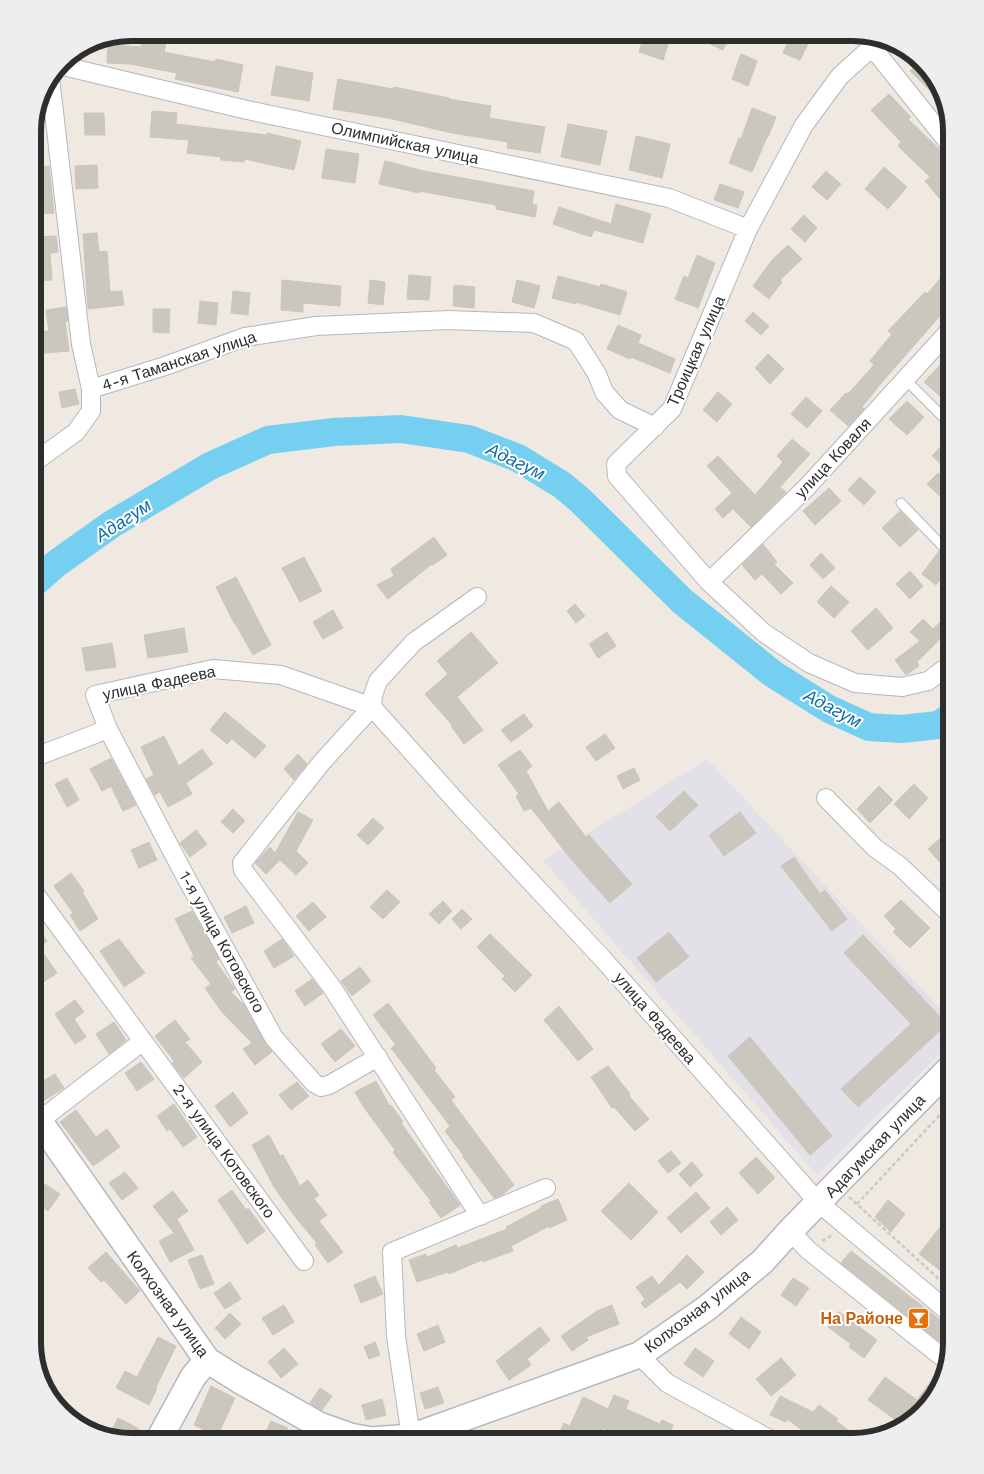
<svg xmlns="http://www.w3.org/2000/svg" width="984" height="1474" font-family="'Work Sans',sans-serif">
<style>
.industrial{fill:#e3e1e8}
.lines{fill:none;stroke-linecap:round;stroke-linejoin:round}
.river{stroke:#75cff0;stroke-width:28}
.building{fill:#cbc7bf;stroke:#cbc5ba}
.service-casing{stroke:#b4b7c1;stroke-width:11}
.minor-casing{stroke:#b4b7c1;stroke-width:20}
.secondary-casing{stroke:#b4b7c1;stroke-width:28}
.path{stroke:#c9c9c9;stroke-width:2.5;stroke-dasharray:4 2.5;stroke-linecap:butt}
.service{stroke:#fff;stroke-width:9}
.minor{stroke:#fff;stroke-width:18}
.secondary{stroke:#fff;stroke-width:25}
.labels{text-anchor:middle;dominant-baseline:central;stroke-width:4;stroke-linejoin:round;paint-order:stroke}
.street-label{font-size:16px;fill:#2e2e2e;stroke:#fff}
.food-label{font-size:16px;font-weight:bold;fill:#c56008;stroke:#fff;text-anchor:end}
.water-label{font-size:18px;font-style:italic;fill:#0d6fa3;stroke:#fff}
.rim{fill:none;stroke:#2e2e2e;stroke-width:6}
</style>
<rect width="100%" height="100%" fill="#efe9e1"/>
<path class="industrial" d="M707,759L951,1020V1043L817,1175L543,861Z"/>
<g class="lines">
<path class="river" d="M33,584L57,563L112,524L210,466L268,440L334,432L401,429L469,439L518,458L562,485L580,500L682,601L773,674L829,709L869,727L902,729L938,725L951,717"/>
</g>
<path class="building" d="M645,33H672L663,60L639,52Z
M712,33H732L723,50L708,43Z
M792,34L809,42L800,60L783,53Z
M143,37L166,42L164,52L215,62L216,59L243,65L238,92L175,79L177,73L130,64L107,63L108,45L141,47Z
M741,54L757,61L748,86L732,79Z
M919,62L938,82L945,105L910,71Z
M276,66L313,73L309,101L271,95Z
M338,79L393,89L394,87L449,98V99L491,106L489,118L545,127L540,153L507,148L508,142L452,133L388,118L333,109Z
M889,94L911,117L908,119L939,149L952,165V209L940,198H939L925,181L930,177L898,146L901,142L871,110Z
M752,108L776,117L768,137H767L752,172L729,163L739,138L741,139Z
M152,111L177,113L176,124L267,135V133L301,141L294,170L245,159L244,162L221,160V157L187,153L189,140L150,137Z
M84,113H104L105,135H85Z
M568,124L607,131L600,165L561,157Z
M636,136L670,144L662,178L629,170Z
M326,149L359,154L355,183L322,178Z
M385,161L424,171L534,191L532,204L537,205L535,217L496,209V205L419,191V193L379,184Z
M97,165L98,188L76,189L75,166Z
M49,166L54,213L36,214L33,168Z
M884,167L907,187L888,209L865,189Z
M826,171L841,184L827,200L812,187Z
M720,184L744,192L738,208L714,200Z
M616,204L651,214L643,243L594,230L591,237L553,224L559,207L611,224Z
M804,215L817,228L805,242L791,229Z
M97,233L99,252L107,251L110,292L122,291L124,305L88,309L83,234Z
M56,236L58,252L50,253L52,280L36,281L35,265H39L37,237Z
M788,245L802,259L780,280L782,282L769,299L753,286L772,260Z
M697,255L715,263L698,308L675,299L684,276L688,278Z
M952,265V302L883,381L862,407L864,409L848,426L830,410L846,393L848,394L874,365L870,361L892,334L888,331L925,292L927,294Z
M409,275L431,277L429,300L407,299Z
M558,276L600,287L601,284L627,292L620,315L576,302V304L552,298Z
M282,280L341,286L340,306L303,303V312L281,310Z
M370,280L385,282L383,305L368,303Z
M517,280L540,286L534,308L512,302Z
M454,285L475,287L474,308L453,306Z
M233,291L250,293L248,315L231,313Z
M200,301L218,303L216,325L198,323Z
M66,307L68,321H65L69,351L33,354V333L49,331L46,310Z
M153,309H170L169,333L153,332Z
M753,312L769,326L761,335L745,321Z
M618,325L641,335L638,343L675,359L670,373L631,357L630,359L607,349Z
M768,354L784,369L770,384L755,368Z
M940,365L952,375V383L940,396L924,382Z
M75,389L79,404L62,408L59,392Z
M718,392L732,404L717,422L703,410Z
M806,397L822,411L807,428L791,414Z
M907,401L924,417L907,435L889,419Z
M952,434V474L932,456Z
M792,439L810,454L780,487L786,492L751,527L733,509L723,518L715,509L732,493L707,466L718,456L755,495L783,462L777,456Z
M938,473L952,487V492L944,500L927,484Z
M860,477L876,492L864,505L848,490Z
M829,488L841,501L815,525L803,511Z
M900,511L918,530L900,547L882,528Z
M434,537L447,555L433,565L432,564L388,599L377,585L394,576L391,569Z
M763,544L777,562L774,564L793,583L781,594L762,574L755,580L742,565Z
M939,551L947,560L952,561V564L936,585L922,574Z
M821,553L835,568L823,579L810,565Z
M304,557L322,591L300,602L282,568Z
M910,571L923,586L910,599L896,584Z
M236,577L271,645L253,655L235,623H234L216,587Z
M831,586L849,602L834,618L817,602Z
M575,604L585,616L576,623L567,611Z
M876,608L893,628L868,650L851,631Z
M333,610L343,628L323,639L313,622Z
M952,611V627L917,662L919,666L906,675L895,660L920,641L910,632L923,619L933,629Z
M184,628L188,652L148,658L144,635Z
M471,632L498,663L457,697L483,730L464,744L451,726L452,725L425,694L448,674L437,661Z
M607,632L616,646L598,658L589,644Z
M112,643L116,667L86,671L82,648Z
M225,712L266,746L255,758L232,739L227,744L210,730Z
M524,714L533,726L511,742L501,730Z
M605,734L615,748L596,761L586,747Z
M164,736L179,766L202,749L213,764L186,783L192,794L168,807L160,792L155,795L146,779L154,775L141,747Z
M520,750L532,766L526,771L548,811L559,802L586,837L589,835L632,884L610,903L570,858L531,808L524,811L516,796L519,794L498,765Z
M298,754L307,764L294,780L284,769Z
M111,758L136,805L123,811L111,786L102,791L90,769Z
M634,768L640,780L623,789L617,776Z
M67,778L79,800L67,807L55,784Z
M914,784L928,798L909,819L894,804Z
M879,786L893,800L870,823L857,809Z
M684,791L698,805L670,831L656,817Z
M233,809L245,821L233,833L221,822Z
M298,812L313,820L296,851L308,863L296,875L280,860L266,874L255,863L270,847L275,853Z
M740,812L756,833L724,856L709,835Z
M373,818L384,828L368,845L357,835Z
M952,828V876L928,849Z
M196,830L207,844L190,857L180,843Z
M149,842L157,860L139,868L131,850Z
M794,857L820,894L825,890L847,919L832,931L781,866Z
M71,873L84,891L82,892L98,919L80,931L70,915L73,913L54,886Z
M387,890L400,902L383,919L370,907Z
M901,900L930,928L910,948L893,932L896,929L884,916Z
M443,901L452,911L439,924L429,914Z
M313,902L326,917L309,931L296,916Z
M246,906L254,923L232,933L224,917Z
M462,909L472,919L461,929L452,919Z
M192,911L219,959L216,962L235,989L231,992L244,1005L265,1043L272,1052L255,1065L243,1049L252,1043L222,1012L205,988L211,984L191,958L194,956L175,919Z
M33,921L47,941L39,947L57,973L42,983L33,969Z
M669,932L689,957L656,982L637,958Z
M490,934L532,975L515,992L502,979L505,976L477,947Z
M863,935L947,1024L858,1107L841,1089L911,1024L844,953Z
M119,939L145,973L124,987L100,951Z
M282,939L294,956L274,968L264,951Z
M360,967L371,981L352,996L341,981Z
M312,979L323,993L305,1006L295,991Z
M75,1000L84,1012L74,1019L86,1037L75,1044L55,1014Z
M388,1003L436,1068L434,1070L455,1097L451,1100L514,1185L502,1195L494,1198L463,1157L464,1156L445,1131L450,1126L391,1048L396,1045L373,1015Z
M559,1006L593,1049L578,1061L544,1020Z
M175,1020L190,1039L185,1042L202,1062L184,1078L172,1063L174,1061L155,1036Z
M114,1022L126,1040L109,1054L96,1034Z
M341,1029L355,1046L335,1062L321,1044Z
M750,1037L832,1136L810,1155L728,1056Z
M141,1062L154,1079L137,1091L125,1073Z
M608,1066L630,1094L629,1096L649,1119L635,1131L614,1107L612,1108L591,1077Z
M55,1074L64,1088L43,1101L34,1086Z
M376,1081L390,1107L391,1105L403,1122L401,1123L460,1205L441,1218L429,1202L431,1201L393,1152L395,1150L363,1106L355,1092Z
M297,1082L309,1096L291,1110L279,1095Z
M233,1092L248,1113L230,1127L215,1106Z
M174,1104L197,1137L183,1147L170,1129L167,1131L157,1116Z
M76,1110L96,1137L107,1129L120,1147L93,1166L60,1122Z
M269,1135L280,1156L283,1155L300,1186L308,1180L319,1195L314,1199L327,1215L319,1221L343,1252L328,1263L315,1245L317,1243L296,1218L274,1187L252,1145Z
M671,1151L681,1163L668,1173L658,1161Z
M756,1157L775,1178L758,1194L739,1173Z
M692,1162L703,1175L690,1187L679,1174Z
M125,1172L138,1188L122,1200L109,1183Z
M629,1183L658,1212L631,1240L601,1211Z
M45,1184L60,1194L48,1211L33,1200Z
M232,1190L246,1210L248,1208L265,1231L247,1244L218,1200Z
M173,1191L188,1211L177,1219L194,1250L170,1262L159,1241L174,1233L153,1206Z
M696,1192L710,1208L681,1233L667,1218Z
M558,1199L567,1220L549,1228V1226L511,1246L513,1251L483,1262L482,1260L449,1274L448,1272L417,1282L409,1260L426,1254L427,1257L456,1245L458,1248L507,1229L506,1227L541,1208V1206Z
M888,1200L905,1214L891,1232L875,1217Z
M727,1207L738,1220L721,1235L710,1222Z
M952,1212V1257L941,1271L919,1254Z
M851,1251L952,1329L950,1350L841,1263Z
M106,1252L140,1291L126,1304L104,1280L101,1282L88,1268Z
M202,1255L214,1284L200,1289L188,1260Z
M687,1255L704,1272L687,1289L680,1282L645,1308L641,1303L645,1299L636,1287L652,1276L659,1285Z
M375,1276L383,1294L361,1303L354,1285Z
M793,1278L809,1288L796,1306L781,1295Z
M230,1282L241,1299L225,1309L214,1293Z
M284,1305L294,1322L273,1335L262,1318Z
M612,1305L619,1324L586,1337L588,1340L572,1351L561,1336L597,1311Z
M839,1312L877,1340L864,1358L849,1347L851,1344L828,1327Z
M230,1313L241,1324L225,1339L215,1328Z
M741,1317L761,1332L749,1349L729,1334Z
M438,1325L445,1342L424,1351L417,1334Z
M540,1327L550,1340L527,1359L531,1365L509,1380L496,1361Z
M158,1337L176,1346L156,1387L157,1388L149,1405L116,1388L125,1371L137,1377Z
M375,1342L380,1355L369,1359L364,1347Z
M284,1348L298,1364L281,1378L268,1362Z
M695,1348L714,1361L703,1377L684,1364Z
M781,1358L796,1375L771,1396L756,1379Z
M885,1377L917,1400L931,1381L939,1387L938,1392L904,1426L868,1400Z
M211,1386L235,1398L215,1441H196L203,1429L194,1425Z
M438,1387L444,1403L425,1409L420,1393Z
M320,1388L332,1396L322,1410L310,1403Z
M614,1395L629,1401L626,1409L660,1424L662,1420L673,1425L666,1441H659L636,1432L632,1441L603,1428L597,1441L578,1435L575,1441H556L564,1423L570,1426L583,1397L608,1409Z
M780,1396L813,1412L819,1405L838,1419L836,1421L860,1439L853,1442L817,1441L787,1419L786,1422L770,1415Z
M382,1399L386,1415L366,1420L362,1405Z
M118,1418L139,1429L132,1441H126L110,1433Z
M271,1421L288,1428L281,1441H262Z"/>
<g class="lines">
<defs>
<path id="service" d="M906,380L951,425
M901,503L951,555"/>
<path id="minor" d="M881,39L840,76L804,125L748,229L672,409L616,464L617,476L709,582L764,633L809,663L855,683L902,687L928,681L951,664
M872,47L951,146
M59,65L247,110L669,198L748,229
M50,78L81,344L91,389L165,366L245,337L316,326L448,320L534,323L576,341L597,374L604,392L620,410L655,427
M33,463L76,432L91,411V389
M709,582L807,487L951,329
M477,597L414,642L378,681L373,695L372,707L322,762L242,863L243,870L331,986L480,1216
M33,758L108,729
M826,798L875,848L900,866L951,915
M33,891L304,1261
M378,1057L329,1085L321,1087L314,1083L274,1038L183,872L108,729L95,695L213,669L281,675L372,707L463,809L602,958L819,1203L951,1314
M39,1121L143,1041
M790,1231L808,1250L947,1361
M639,1355L667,1383L773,1441
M411,1437L396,1336L392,1252L546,1188"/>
<path id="secondary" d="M33,1112L207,1360L239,1380L319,1425L350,1436L372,1440L411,1437L639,1355L707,1308L763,1261L790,1231L951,1067
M158,1441L193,1377L207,1360"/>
</defs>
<use href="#service" class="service-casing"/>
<use href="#minor" class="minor-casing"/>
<use href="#secondary" class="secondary-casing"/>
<path class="path" d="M849,1197L951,1290
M857,1204L951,1103
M822,1241L833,1235"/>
<use href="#service" class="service"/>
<use href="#minor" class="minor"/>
<use href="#secondary" class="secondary"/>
</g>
<defs>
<symbol id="bar-square" viewBox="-11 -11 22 22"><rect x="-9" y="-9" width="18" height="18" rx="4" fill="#e8710a" stroke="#fff"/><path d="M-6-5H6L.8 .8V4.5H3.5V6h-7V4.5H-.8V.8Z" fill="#fff"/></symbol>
</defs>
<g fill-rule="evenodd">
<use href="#bar-square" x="906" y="1306" width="25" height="25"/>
</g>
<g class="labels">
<g class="street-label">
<text transform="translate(405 143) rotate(12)">Олимпийская улица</text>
<text transform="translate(696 351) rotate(-66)">Троицкая улица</text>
<text transform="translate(179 361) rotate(-18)">4-я Таманская улица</text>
<text transform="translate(833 458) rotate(-47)">улица Коваля</text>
<text transform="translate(159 683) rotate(-12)">улица Фадеева</text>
<text transform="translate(222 942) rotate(61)">1-я улица Котовского</text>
<text transform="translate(655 1018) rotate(49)">улица Фадеева</text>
<text transform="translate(875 1146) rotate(-46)">Адагумская улица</text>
<text transform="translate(224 1151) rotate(54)">2-я улица Котовского</text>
<text transform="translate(168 1304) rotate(54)">Колхозная улица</text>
<text transform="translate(697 1311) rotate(-37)">Колхозная улица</text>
</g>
<g class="food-label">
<text x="903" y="1318">На Районе</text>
</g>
<g class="water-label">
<text transform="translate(516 461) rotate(26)">Адагум</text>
<text transform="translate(123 520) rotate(-33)">Адагум</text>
<text transform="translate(833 708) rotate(28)">Адагум</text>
</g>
</g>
<path d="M0 0H984V1474H0ZM131 41H853A90 90 0 0 1 943 131V1343A90 90 0 0 1 853 1433H131A90 90 0 0 1 41 1343V131A90 90 0 0 1 131 41Z" fill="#eee" fill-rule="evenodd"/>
<path class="rim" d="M131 41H853A90 90 0 0 1 943 131V1343A90 90 0 0 1 853 1433H131A90 90 0 0 1 41 1343V131A90 90 0 0 1 131 41Z"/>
</svg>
